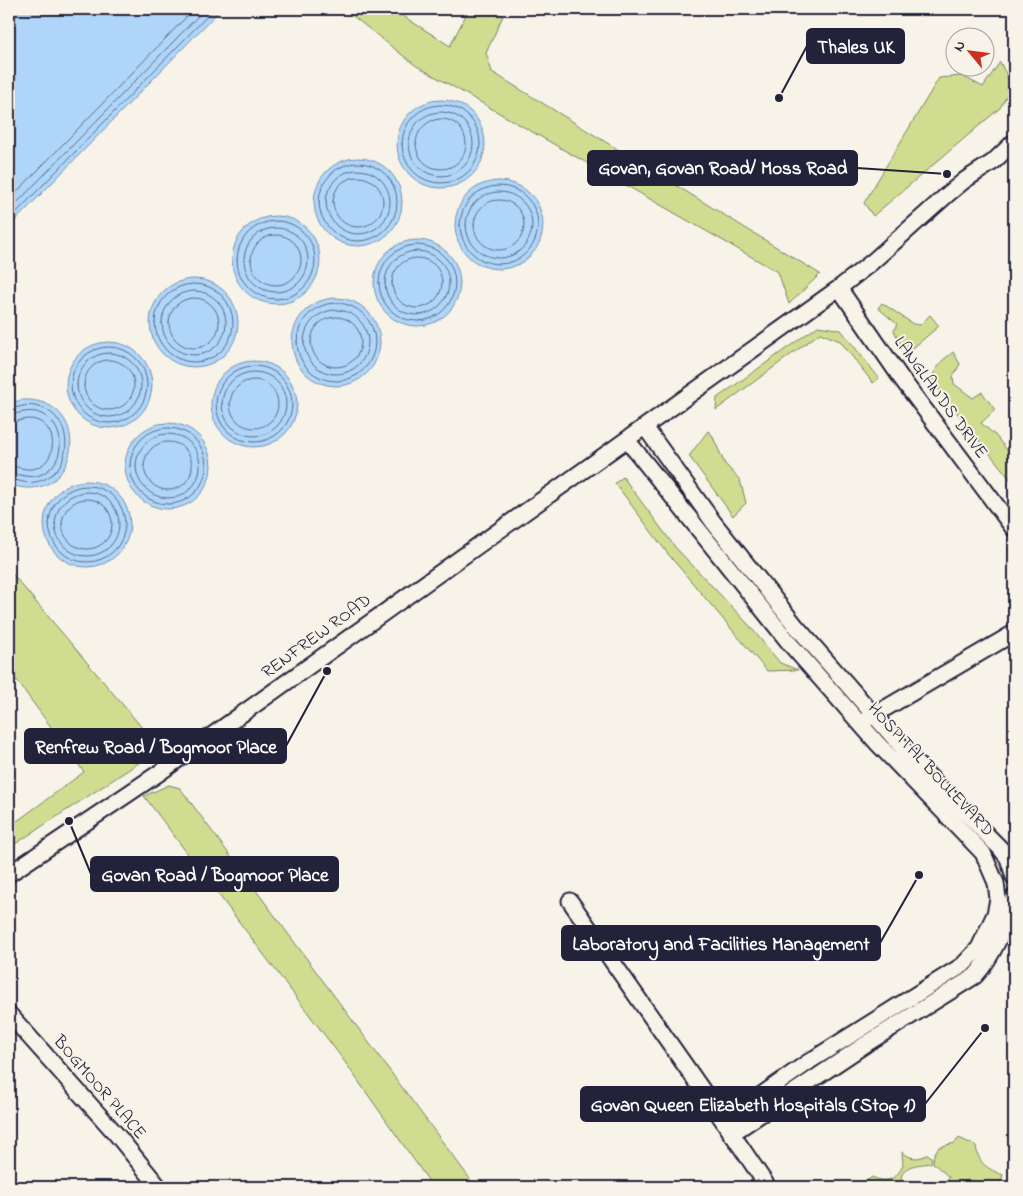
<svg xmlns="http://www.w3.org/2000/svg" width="1023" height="1196" font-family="'Indie Flower',sans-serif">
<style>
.green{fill:#d0dd90;stroke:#798066}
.water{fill:#afd6f9;stroke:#778ead}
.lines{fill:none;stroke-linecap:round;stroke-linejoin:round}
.shore{stroke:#5a6a87;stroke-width:1}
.minor-casing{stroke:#22223b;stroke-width:19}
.minor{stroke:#f7f3e8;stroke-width:15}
.labels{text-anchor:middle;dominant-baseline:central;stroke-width:4;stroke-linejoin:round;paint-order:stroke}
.street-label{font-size:18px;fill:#22223b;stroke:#f7f3e8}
.leader{fill:none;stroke:#22223b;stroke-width:2}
.callout-dot{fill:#22223b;stroke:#f7f3e8;stroke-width:2}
.callout{fill:#22223b;stroke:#22223b;stroke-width:2}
.callout-label{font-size:19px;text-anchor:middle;font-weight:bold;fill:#fff}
</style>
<rect width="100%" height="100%" fill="#f7f3e8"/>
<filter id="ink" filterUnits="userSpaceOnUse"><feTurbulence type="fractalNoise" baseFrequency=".02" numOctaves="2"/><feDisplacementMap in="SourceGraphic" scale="10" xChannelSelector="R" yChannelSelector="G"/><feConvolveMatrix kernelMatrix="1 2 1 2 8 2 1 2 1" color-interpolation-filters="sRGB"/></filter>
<g filter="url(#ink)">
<path class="green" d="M344,9H392L450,46L469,9H488L503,16L486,53L492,72L820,274L789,304L778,272L415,65Z
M1000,62L1012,86L1000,108L873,216L864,203L939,78L962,76L983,87Z
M882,303L913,324L920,325L930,315L939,326L913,348L901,344L894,331L897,324L878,308Z
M818,326L841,330L879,378L873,383L840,341L820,333L716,410L717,398Z
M953,352L960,364L953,377L954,384L973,398L982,392L995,410L981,423L995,435L1014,459V484L930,379L942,361Z
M708,431L712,435L725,464L740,480L746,503L733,516L689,456Z
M623,477L675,547L748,624L780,663L798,670L767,671L668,554L615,483Z
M9,570L160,749L9,848V827L84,772L9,670Z
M169,785L180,788L476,1187H433L342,1058L144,796Z
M959,1138L976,1146C978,1164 988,1169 1003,1175C998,1193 990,1185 978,1182C974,1181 969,1181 965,1181L958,1187H860L859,1186L872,1177C887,1184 897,1179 903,1165L902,1152C910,1159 919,1160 928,1154L932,1158L931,1163C918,1165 901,1164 901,1181L907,1187L910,1185L941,1186L949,1177L933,1163L934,1154L939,1147L955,1143Z"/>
<path class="water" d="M9,9H221L9,227Z
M397 144a44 44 0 1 1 88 0a44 44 0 1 1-88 0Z
M314 202a44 44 0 1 1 88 0a44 44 0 1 1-88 0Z
M455 225a44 44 0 1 1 88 0a44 44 0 1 1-88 0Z
M232 260a44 44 0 1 1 88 0a44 44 0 1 1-88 0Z
M374 283a43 43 0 1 1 86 0a43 43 0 1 1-86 0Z
M150 323a44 44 0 1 1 88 0a44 44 0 1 1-88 0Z
M292 342a44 44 0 1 1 88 0a44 44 0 1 1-88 0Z
M66 385a43 43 0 1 1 86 0a43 43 0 1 1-86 0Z
M211 404a43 43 0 1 1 86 0a43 43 0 1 1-86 0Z
M21,400C98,396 79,511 9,484V404Z
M125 466a43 43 0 1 1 86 0a43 43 0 1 1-86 0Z
M44 524a43 43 0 1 1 86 0a43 43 0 1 1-86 0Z"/>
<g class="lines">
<path class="shore" d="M402 144a39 39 0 1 1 78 0a39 39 0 1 1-78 0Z
M409 144a32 32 0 1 1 64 0a32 32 0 1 1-64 0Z
M416 144a25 25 0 1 1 50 0a25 25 0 1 1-50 0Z
M319 202a39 39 0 1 1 78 0a39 39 0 1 1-78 0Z
M326 202a32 32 0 1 1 64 0a32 32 0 1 1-64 0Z
M333 202a25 25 0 1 1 50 0a25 25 0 1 1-50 0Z
M460 225a39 39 0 1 1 78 0a39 39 0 1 1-78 0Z
M466 225a33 33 0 1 1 66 0a33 33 0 1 1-66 0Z
M474 225a25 25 0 1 1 50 0a25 25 0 1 1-50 0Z
M9,200L194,9
M9,211L205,9
M9,220L214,9
M237 260a39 39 0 1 1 78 0a39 39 0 1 1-78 0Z
M244 260a32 32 0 1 1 64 0a32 32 0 1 1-64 0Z
M251 260a25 25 0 1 1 50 0a25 25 0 1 1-50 0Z
M379 283a38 38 0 1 1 76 0a38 38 0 1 1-76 0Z
M385 283a32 32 0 1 1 64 0a32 32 0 1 1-64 0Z
M392 283a25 25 0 1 1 50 0a25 25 0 1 1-50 0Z
M155 323a39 39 0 1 1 78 0a39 39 0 1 1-78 0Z
M162 323a32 32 0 1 1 64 0a32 32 0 1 1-64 0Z
M169 323a25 25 0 1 1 50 0a25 25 0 1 1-50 0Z
M297 342a39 39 0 1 1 78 0a39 39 0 1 1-78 0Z
M304 342a32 32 0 1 1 64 0a32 32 0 1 1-64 0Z
M311 342a25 25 0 1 1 50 0a25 25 0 1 1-50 0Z
M71 385a38 38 0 1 1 76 0a38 38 0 1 1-76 0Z
M77 385a32 32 0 1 1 64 0a32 32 0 1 1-64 0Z
M84 385a25 25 0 1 1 50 0a25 25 0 1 1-50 0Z
M216 404a38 38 0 1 1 76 0a38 38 0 1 1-76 0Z
M222 404a32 32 0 1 1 64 0a32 32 0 1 1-64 0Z
M230 404a24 24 0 1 1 48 0a24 24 0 1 1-48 0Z
M9,409C18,408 25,404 35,406C76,413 76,475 35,482C25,484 18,480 9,479
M9,415C18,414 26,410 36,412C66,420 69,463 40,475C28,479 20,474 9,473
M9,422C18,422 26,417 36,420C60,428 57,465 32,469C24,470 17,466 9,466
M130 466a38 38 0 1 1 76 0a38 38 0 1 1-76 0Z
M136 466a32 32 0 1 1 64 0a32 32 0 1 1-64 0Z
M144 466a24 24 0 1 1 48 0a24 24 0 1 1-48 0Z
M49 524a38 38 0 1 1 76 0a38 38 0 1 1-76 0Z
M55 524a32 32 0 1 1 64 0a32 32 0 1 1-64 0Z
M62 524a25 25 0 1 1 50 0a25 25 0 1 1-50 0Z"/>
<defs>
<path id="minor" d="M839,288L901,378L1014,529
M645,427L714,523L795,625L915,762L1000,848L1008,858L1014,877
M627,440L791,645L878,744L983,853L996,883L998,899L995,914L979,948L963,965L810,1061L724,1121
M867,719L1014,633
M9,874L162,771L839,288L872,262L948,194L965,180L993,162L1014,142
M570,901L703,1091L768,1187
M9,1014L117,1135L159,1187
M731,1134L866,1044L975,976C993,957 1008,922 1014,897"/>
</defs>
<use href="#minor" class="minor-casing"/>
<use href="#minor" class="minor"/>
</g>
</g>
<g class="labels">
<g class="street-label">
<text transform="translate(940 398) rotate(54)">LANGLANDS DRIVE</text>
<text transform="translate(317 637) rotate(-36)">RENFREW ROAD</text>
<text transform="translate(930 770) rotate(47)">HOSPITAL BOULEVARD</text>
<text transform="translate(99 1088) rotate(49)">BOGMOOR PLACE</text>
</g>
</g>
<path class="leader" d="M779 98L807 46M947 174L857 168M327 671L286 746M69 821L91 874M919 875L880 943M985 1028L925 1104"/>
<g class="callout-dot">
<circle cx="779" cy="98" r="5"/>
<circle cx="947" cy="174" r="5"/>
<circle cx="327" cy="671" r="5"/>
<circle cx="69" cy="821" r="5"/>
<circle cx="919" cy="875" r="5"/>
<circle cx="985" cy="1028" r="5"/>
</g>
<g class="callout">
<rect x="807" y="29" width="97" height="34" rx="5"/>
<rect x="588" y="151" width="269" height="34" rx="5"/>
<rect x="25" y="729" width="261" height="34" rx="5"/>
<rect x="91" y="857" width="247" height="34" rx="5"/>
<rect x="562" y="926" width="318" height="34" rx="5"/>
<rect x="581" y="1087" width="344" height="34" rx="5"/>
</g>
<g class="callout-label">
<text x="856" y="53">Thales UK</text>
<text x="723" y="174">Govan, Govan Road/ Moss Road</text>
<text x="156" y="753">Renfrew Road / Bogmoor Place</text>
<text x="215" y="881">Govan Road / Bogmoor Place</text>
<text x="721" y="950">Laboratory and Facilities Management</text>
<text x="753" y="1111">Govan Queen Elizabeth Hospitals (Stop 1)</text>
</g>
<rect width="1023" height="1196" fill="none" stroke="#f7f3e8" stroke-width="30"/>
<rect x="15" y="15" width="993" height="1166" fill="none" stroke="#22223b" stroke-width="2" filter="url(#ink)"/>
<g transform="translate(970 52) rotate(299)"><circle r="24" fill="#f7f3e8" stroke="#a29fa3"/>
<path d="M0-4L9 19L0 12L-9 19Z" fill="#c8321e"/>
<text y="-8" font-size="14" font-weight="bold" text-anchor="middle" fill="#22223b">N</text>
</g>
</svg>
